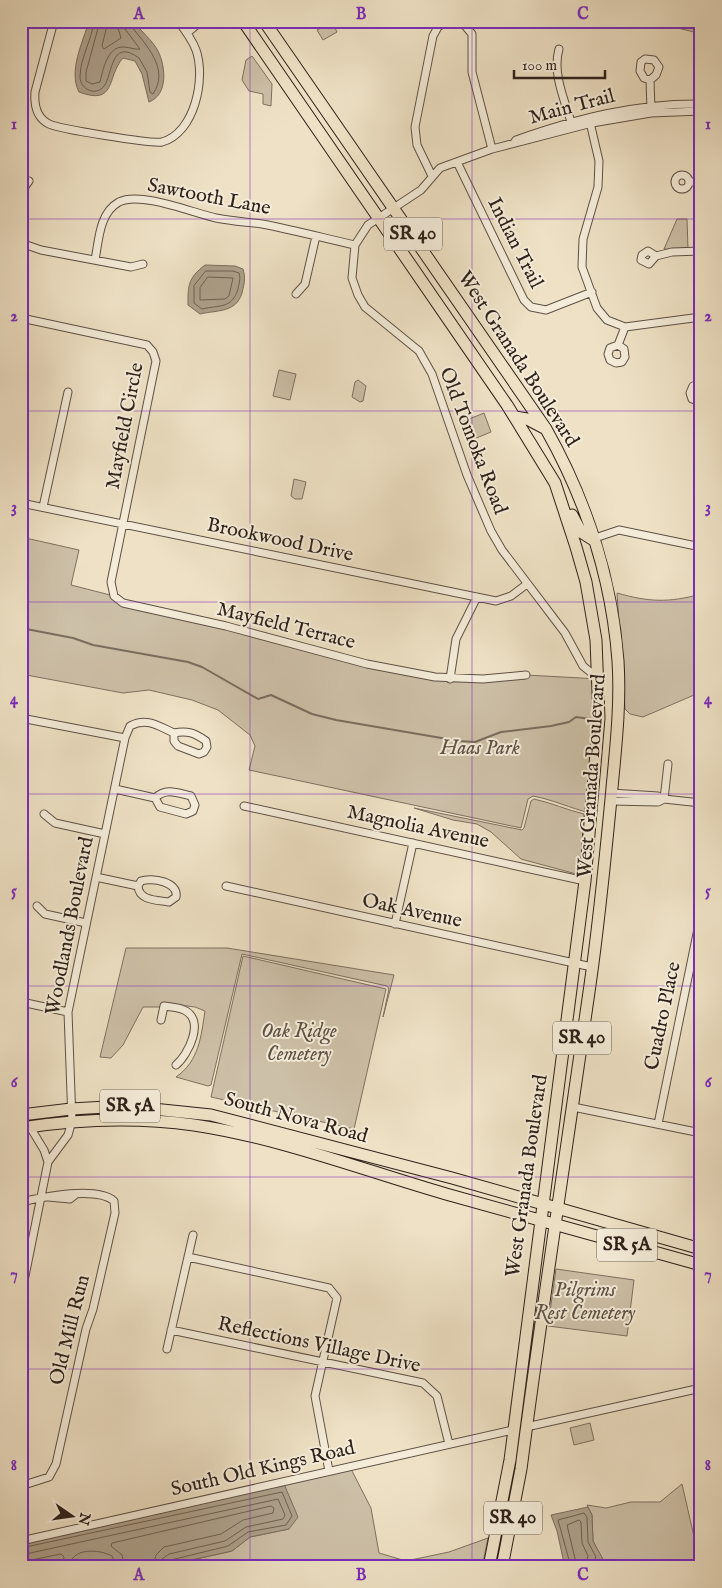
<svg xmlns="http://www.w3.org/2000/svg" width="722" height="1588" font-family="'IM FELL English',serif">
<style>
.green{fill:#cdc0a8;stroke:#7e7061}
.water{fill:#ada08b;stroke:#7a6d5e}
.lines{fill:none;stroke-linecap:round;stroke-linejoin:round}
.shore{stroke:#6e6052;stroke-width:1}
.stream{stroke:#7a6d5e;stroke-width:2}
.street-casing{stroke:#5e5145;stroke-width:9}
.primary-casing{stroke:#2e211a;stroke-width:13}
.street{stroke:#f4ecd9;stroke-width:7}
.primary{stroke:#eee1c5;stroke-width:11}
.grid{fill:none;stroke:#7b2cbf;stroke-width:1;stroke-opacity:0.55}
.labels{text-anchor:middle;dominant-baseline:central;stroke-width:4;stroke-linejoin:round;paint-order:stroke}
.shield{fill:#f4ecd9;stroke:#695e53;stroke-width:1}
.shield-label{font-size:19px;font-weight:bold;fill:#2e211a}
.street-label{font-size:20px;fill:#2e211a;stroke:#f4ecd9}
.park-label{font-size:20px;font-style:italic;fill:#5e5145;stroke:#f4ecd9}
.neatline{fill:none;stroke:#7b2cbf;stroke-width:2}
.grid-label{font-size:16px;text-anchor:middle;font-weight:bold;fill:#7b2cbf}
</style>
<rect width="100%" height="100%" fill="#eee1c5"/>
<filter id="stains"><feTurbulence type="fractalNoise" baseFrequency=".004" numOctaves="4"/><feColorMatrix values="0 0 0 0 .2 0 0 0 0 .09 0 0 0 0 .02 0 0 0 .5 -.17"/></filter>
<radialGradient id="worn" r=".72"><stop offset=".6" stop-color="#630" stop-opacity="0"/><stop offset="1" stop-color="#630" stop-opacity=".3"/></radialGradient>
<path class="green" d="M649,21H701V33H698Z
M332,22L337,32L323,40L317,30Z
M252,56L272,84L271,106L263,104V94L249,91L242,80L246,60Z
M677,219H687L688,249H664Z
M279,370L296,374L290,400L273,396Z
M358,380L366,386L363,401L360,402L352,397L355,382Z
M484,413L491,432L469,441L462,422Z
M294,479L306,482L302,499H295L291,496Z
M21,537L79,550L71,585L114,596L123,603L435,677L526,675L599,679L590,813C570,808 554,800 533,796L528,799L521,828L249,770L255,746L250,735L218,710L192,700L149,690L123,693L21,674Z
M617,593C649,602 668,603 701,594V692L643,717L630,714L625,709Z
M534,799C552,803 567,810 584,814L580,875L521,859L491,832L477,824L453,820L414,808L522,830L524,828L531,801Z
M126,948H227L394,975L383,1017L389,989L387,986L242,954L211,1085L208,1086L176,1077C199,1061 201,1037 205,1011L195,1007L164,1003L160,1007H143L123,1045L111,1058L100,1057Z
M243,956L386,989L354,1129L211,1097Z
M556,1269L634,1280L627,1336L548,1326Z
M590,1423L594,1440L574,1445L570,1428Z
M351,1469L371,1508L379,1553L406,1561L449,1552L488,1538L482,1567H160L232,1551L250,1537L289,1529L284,1484Z
M682,1484L701,1567H605L593,1541L592,1515L587,1505L606,1508L631,1502H660Z"/>
<path class="water" d="M89,21H133C140,30 153,41 158,51C166,67 168,95 149,102L142,74L135,61L123,58C106,77 117,106 79,92C68,71 83,42 89,21Z
M205,265L235,266L243,269C246,279 244,284 242,293C236,313 217,310 200,314L188,305C188,285 188,278 205,265Z
M284,1484L298,1517L289,1529L250,1537L232,1551L160,1567H113L97,1562L67,1567H21V1544Z
M588,1507L592,1515L593,1541L604,1561L589,1567L567,1566L564,1563L557,1531L551,1515Z"/>
<g class="lines">
<path class="shore" d="M94,21C92,40 80,58 80,77C80,89 96,97 104,86C113,75 110,37 139,58L147,72L150,92L153,94C170,69 146,45 131,26L129,21
M100,21L86,72V81L92,84L100,82C103,70 107,46 124,47C130,47 134,50 140,49L125,29L123,21
M108,21L102,46L104,49L121,38L116,21
M206,271H233L239,273C241,279 239,283 238,289C232,309 219,305 202,309L194,303V286Z
M208,277L233,278L229,296L225,299L200,300V288Z
M21,1548L282,1492L292,1516L286,1525L248,1532L228,1546L171,1560L167,1567
M21,1555L278,1499L285,1515L283,1519L246,1527L225,1541L169,1554L162,1559L160,1567
M21,1562L61,1554L64,1557L62,1567
M69,1567C71,1547 99,1549 112,1556L117,1567
M125,1567L122,1555L111,1546L112,1543L271,1506L274,1508L273,1513L243,1520L221,1534L164,1547L156,1555L153,1567
M571,1567L558,1520L584,1513L587,1517L588,1542L596,1557L591,1567
M577,1567L567,1525L579,1520L581,1522L582,1543L588,1556L585,1567"/>
<path class="stream" d="M21,628L73,638L93,645L188,662L202,667L258,699L271,695L312,714L336,720L459,741L475,742L501,732L551,726L569,722L576,717L590,719"/>
<defs>
<path id="street" d="M54,21L35,92C34,105 37,118 49,124C59,129 152,144 162,142C195,133 206,78 196,50C192,39 185,30 178,21
M461,21L472,34V72L492,149
M187,33L201,21
M559,49C552,74 565,101 572,125
M650,80L644,78L640,71L641,62L645,59L654,60L659,67L656,75L650,80L651,110
M589,118L599,161L598,187L583,239L582,267L597,308L607,320L625,327L701,317
M514,143L516,140C576,119 636,103 701,104
M457,162L524,300L531,307L546,310L592,292
M675 182a7 7 0 1 1 14 0a7 7 0 1 1-14 0Z
M432,176L417,145L415,127L433,36L438,27L447,21
M689,182H701
M21,192L29,181
M21,243L41,250L131,267L143,264
M656,256L648,251L642,255L641,260L649,264L656,256L672,252L701,251
M95,260C99,240 99,213 119,202C141,191 193,213 216,218C231,221 247,222 262,224C293,230 324,238 355,245
M296,294L305,284L316,236
M21,320L26,319L147,345L153,352L156,361L111,582L114,596L123,603L226,626L367,664L435,677L483,679L526,675
M618,345L610,348L608,354L610,360L616,363L622,362L625,357L624,349L618,345L625,327
M701,384L693,386L690,393L692,399L701,402
M21,503L496,601L511,596L527,584
M43,507L68,392
M592,539L619,530L701,547
M450,679L456,639L477,597
M599,679L583,666L565,633L502,550L491,531L467,475L432,374L419,351L365,307L358,295L352,278L355,245L368,225L421,190L440,168L492,149L592,123L651,113L701,111
M21,718L125,738
M115,789L155,798L160,807L186,814L193,811L195,805L191,796C178,793 166,787 155,798
M611,793L658,796L664,799L701,803
M664,799L668,764
M611,801L658,802L664,799
M244,806L585,881
M44,814L55,823L105,834
M96,877L138,886C139,901 157,900 169,902L176,897C179,882 152,877 141,881L138,886
M226,886L592,967
M37,906L45,914L86,923
M395,924L413,843
M21,999L26,1003L68,1012
M161,1020L164,1006C170,1007 178,1007 184,1010C206,1020 188,1055 176,1065
M573,1107L701,1133
M658,1124L701,914
M30,1127L44,1150L48,1162
M48,1197L70,1199L75,1195
M21,1202C43,1197 97,1186 114,1201L115,1213L93,1309L86,1329L56,1464L49,1477L21,1486
M188,1257L329,1288L337,1298L315,1396L329,1471
M21,1296L48,1162L68,1135L72,1121L68,1012L125,738L130,726C147,717 158,726 174,733V741L178,746L199,754L204,752L207,747L206,741C195,733 187,730 174,733
M171,1330L423,1383L437,1396L449,1444
M167,1349L193,1235
M526,1427L701,1388
M21,1541L513,1430"/>
<path id="primary" d="M243,21L507,405L555,483L576,547L586,582L596,640L599,718L585,881L510,1460L489,1567
M264,21L546,429C586,500 612,580 618,661C621,708 615,753 611,799C605,861 599,923 590,985C567,1146 542,1308 521,1469L502,1567
M515,417L527,419L544,428
M572,515L581,532L592,539
M21,1115L71,1109L124,1106L211,1115L452,1178L701,1249
M21,1128C79,1119 137,1117 194,1125C280,1138 363,1170 446,1194C531,1218 616,1241 701,1265"/>
</defs>
<use href="#street" class="street-casing"/>
<use href="#primary" class="primary-casing"/>
<use href="#street" class="street"/>
<use href="#primary" class="primary"/>
</g>
<path class="grid" d="M250,21V1567M472,21V1567M21,219H701M21,411H701M21,602H701M21,794H701M21,986H701M21,1177H701M21,1369H701"/>
<g class="labels">
<g class="shield">
<rect x="384" y="217.5" width="58" height="33" rx="4"/>
<rect x="553" y="1021.5" width="58" height="33" rx="4"/>
<rect x="100" y="1089.5" width="60" height="33" rx="4"/>
<rect x="597" y="1228.5" width="60" height="33" rx="4"/>
<rect x="484" y="1501.5" width="58" height="33" rx="4"/>
</g>
<g class="shield-label">
<text x="413" y="234">SR 40</text>
<text x="582" y="1038">SR 40</text>
<text x="130" y="1106">SR 5A</text>
<text x="627" y="1245">SR 5A</text>
<text x="513" y="1518">SR 40</text>
</g>
<g class="street-label">
<text transform="translate(572 107) rotate(-15)">Main Trail</text>
<text transform="translate(209 197) rotate(11)">Sawtooth Lane</text>
<text transform="translate(515 243) rotate(63)">Indian Trail</text>
<text transform="translate(518 359) rotate(57)">West Granada Boulevard</text>
<text transform="translate(125 426) rotate(-79)">Mayfield Circle</text>
<text transform="translate(473 441) rotate(69)">Old Tomoka Road</text>
<text transform="translate(280 540) rotate(12)">Brookwood Drive</text>
<text transform="translate(286 626) rotate(14)">Mayfield Terrace</text>
<text transform="translate(592 776) rotate(-86)">West Granada Boulevard</text>
<text transform="translate(418 827) rotate(12)">Magnolia Avenue</text>
<text transform="translate(412 911) rotate(12)">Oak Avenue</text>
<text transform="translate(70 926) rotate(-79)">Woodlands Boulevard</text>
<text transform="translate(663 1016) rotate(-78)">Cuadro Place</text>
<text transform="translate(296 1118) rotate(15)">South Nova Road</text>
<text transform="translate(527 1176) rotate(-82)">West Granada Boulevard</text>
<text transform="translate(70 1330) rotate(-76)">Old Mill Run</text>
<text transform="translate(319 1345) rotate(12)">Reflections Village Drive</text>
<text transform="translate(263 1469) rotate(-13)">South Old Kings Road</text>
</g>
<g class="park-label">
<text x="480" y="748">Haas Park</text>
<text x="299" y="1031">Oak Ridge<tspan x="299" dy="23">Cemetery</tspan></text>
<text x="585" y="1290">Pilgrims<tspan x="585" dy="23">Rest Cemetery</tspan></text>
</g>
</g>
<rect width="722" height="1588" fill="none" stroke="#eee1c5" stroke-width="55"/>
<g transform="translate(72 1516) rotate(103)" stroke="#f4ecd9" stroke-width="4" paint-order="stroke">
<path d="M0-4L9 19L0 12L-9 19Z" fill="#2e211a"/>
<text y="-8" font-size="14" font-weight="bold" text-anchor="middle" fill="#2e211a">N</text>
</g>
<path d="M514 70v8h91v-8" fill="none" stroke="#2e211a" stroke-width="2.5"/>
<text x="522" y="70" font-size="15" fill="#2e211a" stroke="#f4ecd9" stroke-width="4" paint-order="stroke">100 m</text>
<rect x="28" y="28" width="666" height="1532" class="neatline"/>
<g class="grid-label">
<text x="139" y="19">A</text>
<text x="361" y="19">B</text>
<text x="583" y="19">C</text>
<text x="14" y="129">1</text>
<text x="708" y="129">1</text>
<text x="14" y="321">2</text>
<text x="708" y="321">2</text>
<text x="14" y="512">3</text>
<text x="708" y="512">3</text>
<text x="14" y="704">4</text>
<text x="708" y="704">4</text>
<text x="14" y="896">5</text>
<text x="708" y="896">5</text>
<text x="14" y="1087">6</text>
<text x="708" y="1087">6</text>
<text x="14" y="1279">7</text>
<text x="708" y="1279">7</text>
<text x="14" y="1470">8</text>
<text x="708" y="1470">8</text>
<text x="139" y="1580">A</text>
<text x="361" y="1580">B</text>
<text x="583" y="1580">C</text>
</g>
<rect width="100%" height="100%" filter="url(#stains)"/>
<rect width="100%" height="100%" fill="url(#worn)"/>
</svg>
